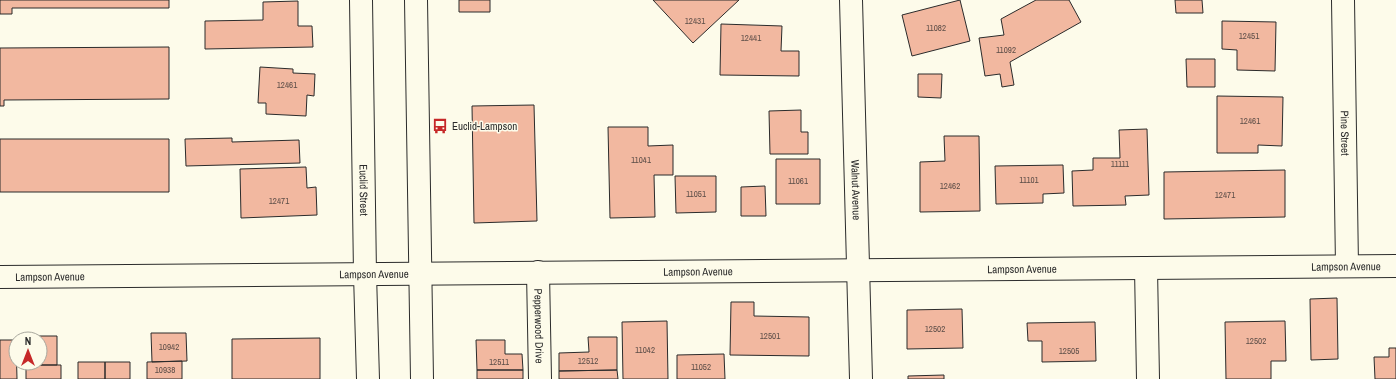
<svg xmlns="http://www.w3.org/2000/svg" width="1396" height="379" font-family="'Archivo Narrow',sans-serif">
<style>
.building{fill:#f2b8a0;stroke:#2b2b2b}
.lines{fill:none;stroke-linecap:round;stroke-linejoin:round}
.minor-casing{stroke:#2b2b2b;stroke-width:24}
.major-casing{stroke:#2b2b2b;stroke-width:24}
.minor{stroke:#fdfbea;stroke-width:22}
.major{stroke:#fdfbea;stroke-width:22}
.labels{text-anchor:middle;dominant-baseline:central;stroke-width:3;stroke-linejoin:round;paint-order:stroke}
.number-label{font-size:9px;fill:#5d4e48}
.poi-label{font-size:11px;fill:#2b2b2b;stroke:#fdfbea;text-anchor:start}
.street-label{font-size:11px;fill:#2b2b2b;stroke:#fdfbea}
</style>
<rect width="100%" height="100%" fill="#fdfbea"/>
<path class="building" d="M0,0H169V8H12V14H0Z
M459,0H490V12H459Z
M653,0H739L693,43Z
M960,0L970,41L912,56L902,15Z
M1036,0H1069L1081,22L1010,62L1014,85L1002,87L1000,74L985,76L979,38L1004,35L1001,19Z
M1175,0H1202L1203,13H1176Z
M298,1V26H312L313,47L205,49V21L263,20V2Z
M1222,21L1276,22L1275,71L1237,70V50L1222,49Z
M721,24L782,26L781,51H799V76L720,75Z
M169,47V99L4,100V106H0V48Z
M1186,59H1215V87H1187Z
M260,67L293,69V73L315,74L314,96L307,95L306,116L266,114V103H258Z
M918,74H942L941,98L918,97Z
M1217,96L1283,97L1282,146L1258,145V153H1217Z
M534,105L537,221L474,223L472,106Z
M801,110V132H808V154H770L769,111Z
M608,127H648V146L673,145V175H654L655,217L610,218Z
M1147,129L1149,195L1125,196L1126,205L1073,206L1072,171L1093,170V158H1120L1119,130Z
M944,136H979L980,211L920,212V162L945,161Z
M232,138V142L299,140L300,163L186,166L185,139Z
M0,139H169V192H0Z
M776,159H820V204H776Z
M1063,165L1064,193L1043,194V203L996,204L995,166Z
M306,167L307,188L316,187L317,215L241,218L240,169Z
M1285,170V217L1164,219V172Z
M675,176H716V212L676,213Z
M765,186L766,216H741V187Z
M1337,298L1338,359L1311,360L1310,299Z
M731,302H754V316L809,317V356L730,355Z
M962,309L963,348L907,349V310Z
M667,321L668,379H623L622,322Z
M1285,321L1286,361H1271V379H1226L1225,322Z
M1095,322L1096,361L1042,362V341H1028L1027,323Z
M151,333H186L187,361L152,362Z
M23,336H57V365H23V363H40V339H23Z
M588,337H617V370L559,371V353L589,352Z
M320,338V379H232V339Z
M0,340H16L17,379H0Z
M476,340H505V354H522L523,370H477Z
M1389,348H1396V379H1375L1374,357H1389Z
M724,354L725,379H677V355Z
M182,361V379H147V362Z
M78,362H105V379H78Z
M105,362H130V379H105Z
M26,365H61V379H26Z
M477,370H523V379H477Z
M617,370L618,379H559V371Z
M944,375V379H908V376Z"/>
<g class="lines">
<defs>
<g id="minor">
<path id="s1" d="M851,0L861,379"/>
<path id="s2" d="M1343,0L1347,266"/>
<path d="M1146,268L1148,379"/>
<path id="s3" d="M538,272L540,379"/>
<path id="s4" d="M0,277L1396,266"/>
</g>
<g id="major">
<path id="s5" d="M361,0L365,274L368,379"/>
<path d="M416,0L422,379"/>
</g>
</defs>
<use href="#minor" class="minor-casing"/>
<use href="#major" class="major-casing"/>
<use href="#minor" class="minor"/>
<use href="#major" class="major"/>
</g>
<defs>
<symbol id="bus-bare" viewBox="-9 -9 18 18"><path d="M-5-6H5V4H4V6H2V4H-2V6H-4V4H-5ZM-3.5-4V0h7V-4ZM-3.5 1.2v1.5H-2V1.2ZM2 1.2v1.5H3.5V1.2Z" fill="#c62828" stroke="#fdfbea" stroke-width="2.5" paint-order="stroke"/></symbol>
</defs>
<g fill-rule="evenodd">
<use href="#bus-bare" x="429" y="115" width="22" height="22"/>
</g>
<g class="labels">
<g class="number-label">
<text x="695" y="21">12431</text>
<text x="936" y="28">11082</text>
<text x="1249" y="36">12451</text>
<text x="751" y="38">12441</text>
<text x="1006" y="50">11092</text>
<text x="287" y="85">12461</text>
<text x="1250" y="121">12461</text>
<text x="641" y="160">11041</text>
<text x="1120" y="164">11111</text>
<text x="1029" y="180">11101</text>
<text x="798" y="181">11061</text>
<text x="950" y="186">12462</text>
<text x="696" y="194">11051</text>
<text x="1225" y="195">12471</text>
<text x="279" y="201">12471</text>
<text x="935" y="329">12502</text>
<text x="770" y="336">12501</text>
<text x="1256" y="341">12502</text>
<text x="169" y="347">10942</text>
<text x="645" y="350">11042</text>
<text x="1069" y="351">12505</text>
<text x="588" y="361">12512</text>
<text x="499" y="362">12511</text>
<text x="701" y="367">11052</text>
<text x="165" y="370">10938</text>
</g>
<g class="poi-label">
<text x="452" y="126">Euclid-Lampson</text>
</g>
<g class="street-label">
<text stroke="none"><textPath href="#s2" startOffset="133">Pine Street</textPath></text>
<text stroke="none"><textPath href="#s1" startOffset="190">Walnut Avenue</textPath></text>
<text stroke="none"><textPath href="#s5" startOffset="190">Euclid Street</textPath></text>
<text stroke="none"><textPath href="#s4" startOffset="1346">Lampson Avenue</textPath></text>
<text stroke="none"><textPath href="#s4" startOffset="1022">Lampson Avenue</textPath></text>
<text stroke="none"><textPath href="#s4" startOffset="698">Lampson Avenue</textPath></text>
<text stroke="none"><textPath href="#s4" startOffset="374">Lampson Avenue</textPath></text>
<text stroke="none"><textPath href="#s4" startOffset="50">Lampson Avenue</textPath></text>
<text stroke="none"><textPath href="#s3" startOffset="54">Pepperwood Drive</textPath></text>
</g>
</g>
<g transform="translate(28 351)"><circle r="19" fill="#fdfbea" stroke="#a9a89e"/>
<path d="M0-3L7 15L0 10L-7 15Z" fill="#c62828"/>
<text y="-6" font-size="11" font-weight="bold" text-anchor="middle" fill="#2b2b2b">N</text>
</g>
</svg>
